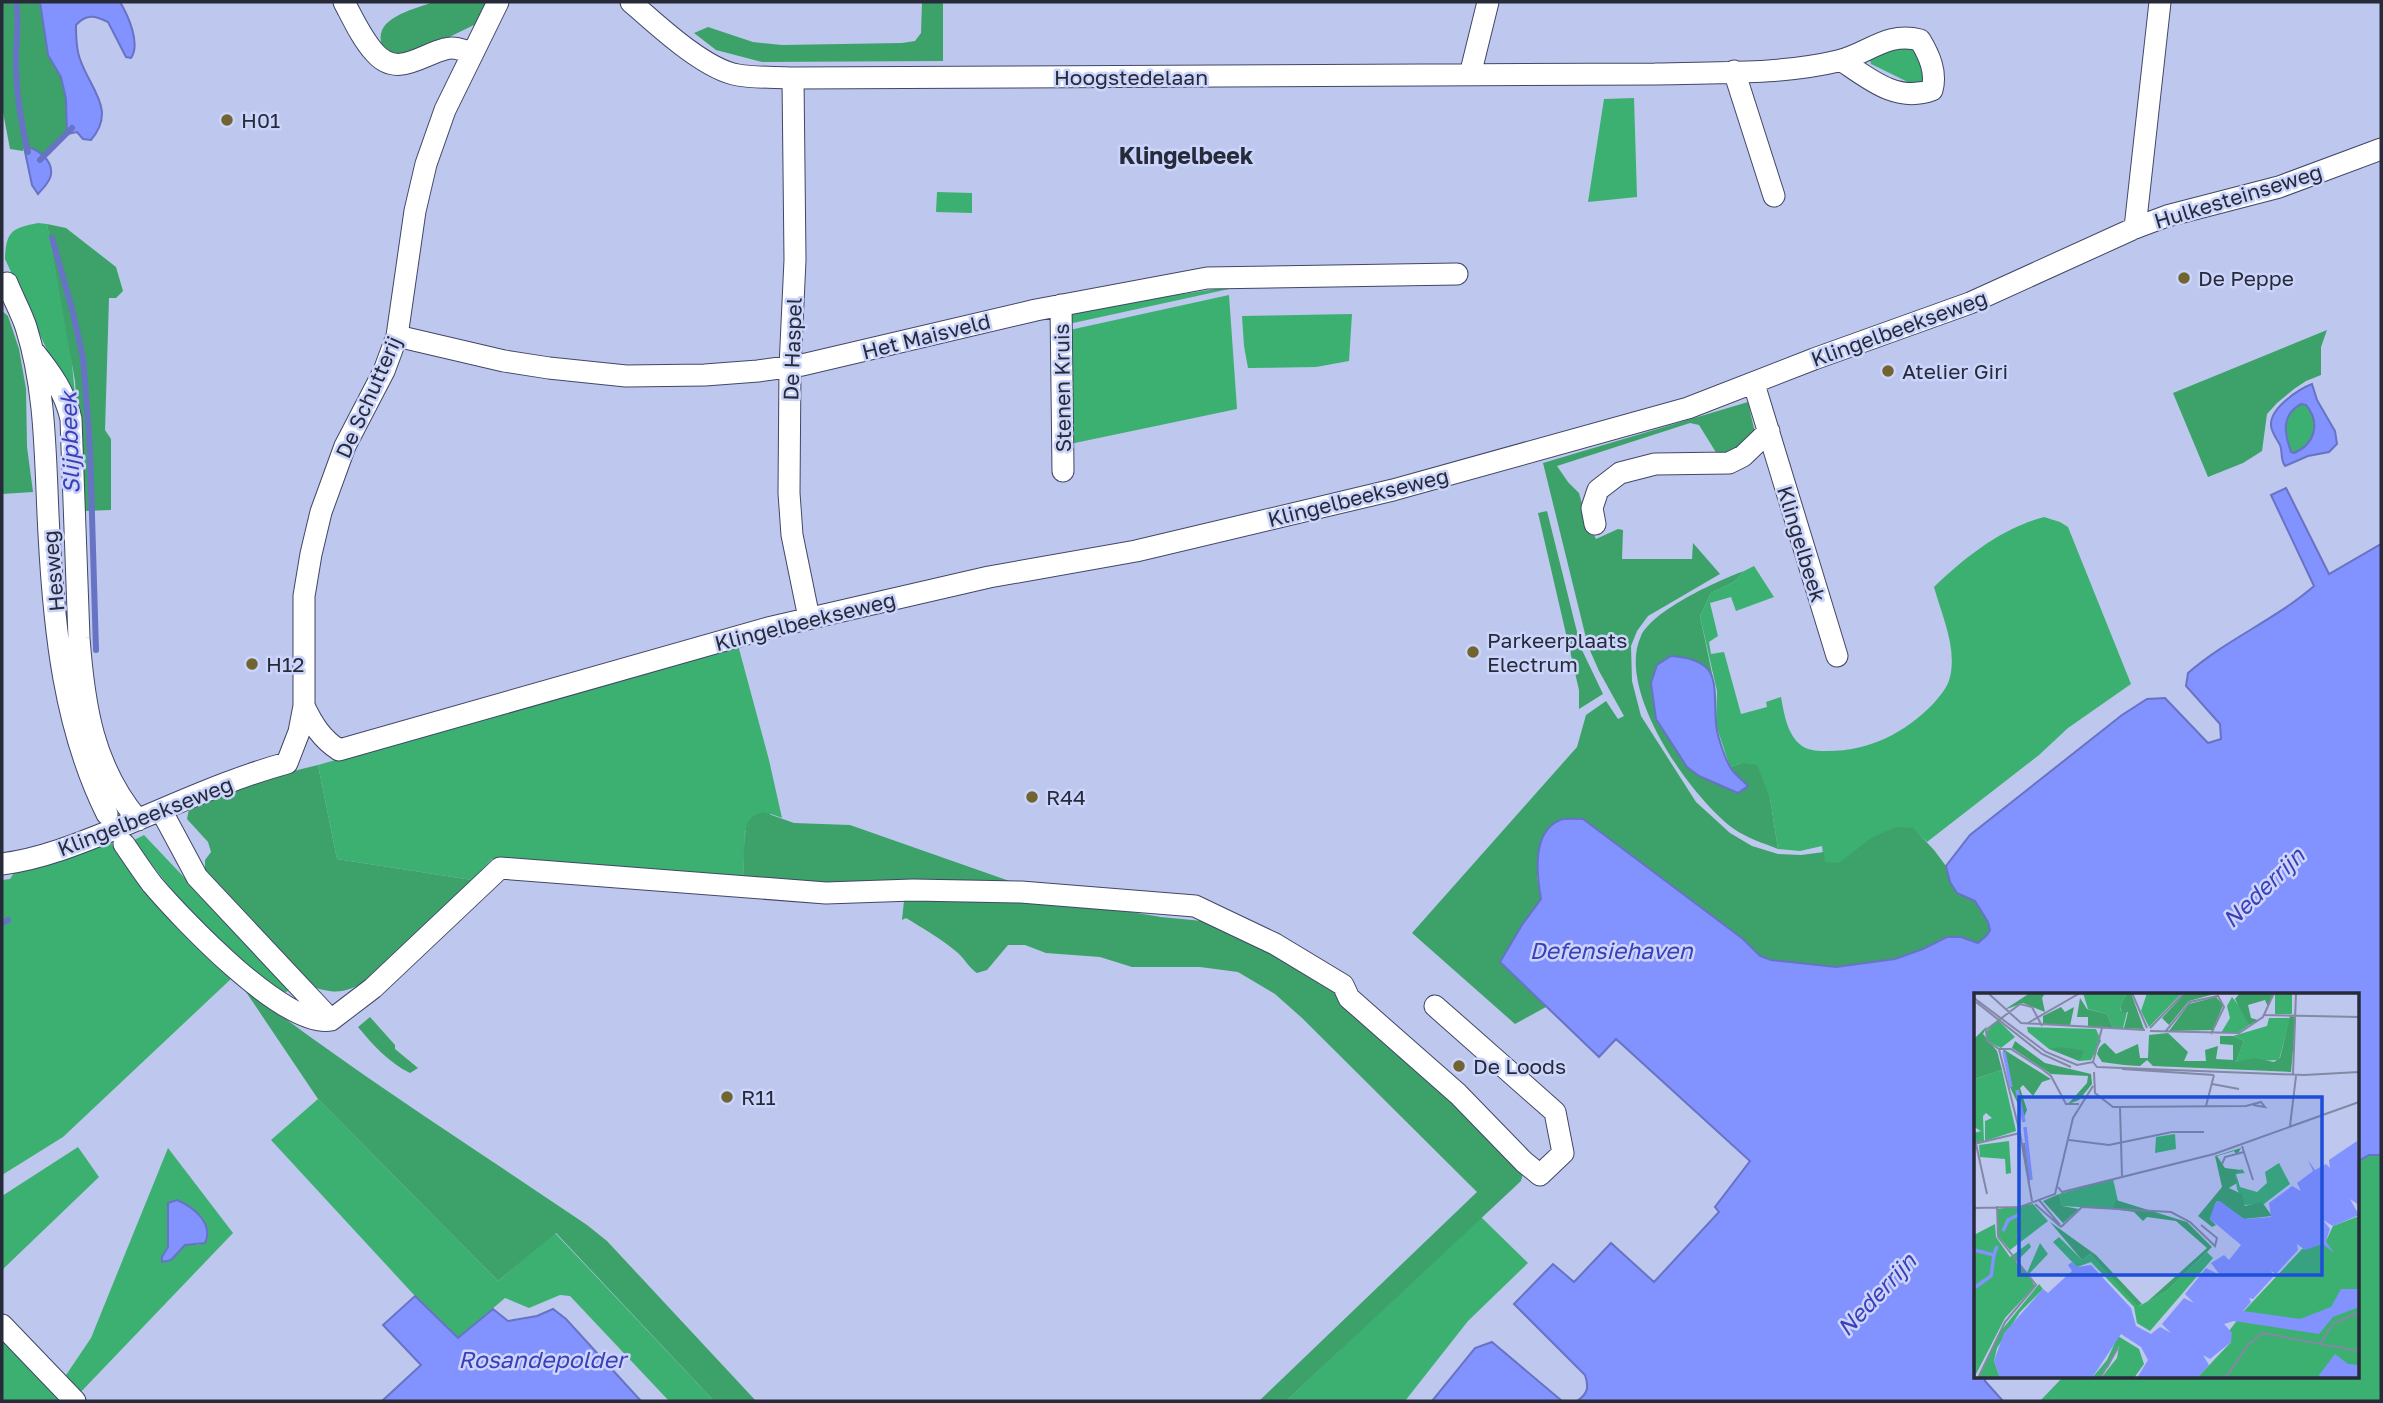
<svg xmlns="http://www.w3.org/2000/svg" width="2383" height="1403" font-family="'Golos Text',sans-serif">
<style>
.green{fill:#3cb071;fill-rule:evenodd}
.forest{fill:#3ca269}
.water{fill:#8292ff;stroke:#6773c4;stroke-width:2;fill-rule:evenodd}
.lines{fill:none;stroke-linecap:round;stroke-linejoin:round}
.stream{stroke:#6773c4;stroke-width:6}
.minor-casing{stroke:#414767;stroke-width:23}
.minor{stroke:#fff;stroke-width:21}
.poi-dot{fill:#716431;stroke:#cbd4fa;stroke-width:2.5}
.labels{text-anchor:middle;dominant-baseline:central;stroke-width:5;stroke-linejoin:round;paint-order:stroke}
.street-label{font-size:21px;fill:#272a39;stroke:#cbd4fa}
.poi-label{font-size:21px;fill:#272a39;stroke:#cbd4fa;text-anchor:start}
.neighbourhood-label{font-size:23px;font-weight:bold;fill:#272a39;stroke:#cbd4fa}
.water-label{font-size:23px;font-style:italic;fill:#3d3eba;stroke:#cbd4fa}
.inset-river{fill:none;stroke:#8292ff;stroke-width:3.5}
.inset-road{fill:none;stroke:#8288a5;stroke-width:2}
.view{fill:#1d4ed8;fill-opacity:0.15;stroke:#1d4ed8;stroke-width:3.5}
.inset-edge{fill:none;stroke:#272a39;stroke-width:3.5}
</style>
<rect width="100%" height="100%" fill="#bec7ed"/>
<path class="green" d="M1914,44L1924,71V84H1912L1871,64L1870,60L1872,57Z
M1634,98L1637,197L1588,202L1604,99Z
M937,192L972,193V213L936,212Z
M38,223L47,224L71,354L77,415L5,259C6,231 12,228 38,223Z
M1228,287L1229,289L1064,325L1070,314L1075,311Z
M1229,295L1237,409L1070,444L1065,331Z
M1352,314L1349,361L1316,367L1248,368L1244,346L1242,316Z
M2301,404L2306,405C2321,422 2315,444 2294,453L2291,452C2283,432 2281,415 2301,404Z
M2044,517L2060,522L2068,527L2131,684L2068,728L2039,755L1927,842L1913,829L1853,854L1840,863H1824L1822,846L1800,851L1778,849L1770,798L1742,763L1730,767L1716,725L1717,691L1700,616L1711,593L1734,582L1744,571L1754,566L1774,597L1736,611L1731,597L1710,603L1718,636L1709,642L1711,654L1724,652L1741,714L1767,707L1766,702L1781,697C1784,713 1787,735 1802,746C1810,751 1819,751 1828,751C1869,751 1905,733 1933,704C1940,696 1948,687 1950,677C1957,647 1942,616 1934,587C1965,557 2002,528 2044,517Z
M738,645L769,760L782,818L771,814L745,831L743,880L684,873L492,859L472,880L337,859L318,765Z
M144,835L288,987V991L284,993C225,952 175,899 134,840Z
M110,841C147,897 184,933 232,978L63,1137L2,1175V880L10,879L15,871Z
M318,1099L498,1281L555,1233L714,1401H669L570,1296L560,1295L529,1308L505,1298L458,1338L415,1296L271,1140Z
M78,1147L99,1177L2,1270V1196Z
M168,1148L233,1233L77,1396L62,1381L91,1338ZM168,1203H184L202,1218L199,1245H185L171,1260L162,1257L168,1247Z
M2369,1155H2381V1401H2040L2063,1377H2357V1162Z
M1481,1217L1528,1263L1468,1321L1405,1401H1286Z
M2,1328L72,1401H2Z"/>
<path class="forest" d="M2,2H40L48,55L61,77L66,99L67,134L43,155L30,147H24L23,151L10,149L2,107Z
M433,2H488L476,24L439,42L397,56L383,48C370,18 413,10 433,2Z
M922,2H943V61L762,62L716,50L694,33L708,27L753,42L782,45L902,43L915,41L921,33Z
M47,224L66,228L116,267L123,291L116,298H109L105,430L111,439V510L84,511L75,381Z
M2,311L8,316L19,349L26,389L27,447L33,492L2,494Z
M2327,330L2321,347V375L2306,381L2294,389L2277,403L2267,414L2262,451L2243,463L2208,477L2173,393Z
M1748,402L1755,433L1728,456L1717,454L1699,425L1690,423L1557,466L1568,482L1579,493L1586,518L1596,539L1618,529L1623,530L1622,559H1692L1693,543L1720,574L1648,616L1637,631L1631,646L1632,681L1641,716L1696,802L1730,833L1752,846L1778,854L1801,855L1824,852L1825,862L1839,863L1871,838L1896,827L1913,828L1934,850L1946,866L1950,882L1957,893L1975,901L1985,916L1990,930L1987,936L1978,943L1961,937H1946L1923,949L1895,959L1836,967L1771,960L1760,956L1742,939L1582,819L1539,852L1537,876L1541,899L1522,925L1500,962L1546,1007L1515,1024L1412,933L1577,747L1586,715L1606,701L1618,719L1624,716L1599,671L1588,646L1543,463Z
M1547,511L1581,648L1603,694L1579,709V690L1538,513Z
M1744,571L1734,582L1711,593L1700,616L1713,678L1702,664L1651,683L1656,719L1687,767L1738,793L1747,786L1730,767L1742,763L1757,765L1770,798L1778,849C1763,843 1747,838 1734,829C1691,798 1615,690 1641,636C1653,610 1717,581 1744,571Z
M318,765L337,859L472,880L369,980C346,992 338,995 313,987L205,872V860L211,852L208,842L187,819L189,809C232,791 273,775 318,765Z
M763,812L794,823L850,825L1021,885L849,884L743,880C744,868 743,830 748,822C752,816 757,814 763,812Z
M1054,899L1161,917L1202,921L1257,942L1325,980L1524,1170L1521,1181L1286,1401H1259L1477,1192L1302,1018L1275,994L1238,972L1200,967H1132L1100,957L1046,953L1025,945H1008L987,970L977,973C969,968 965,959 958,953C942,939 924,929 906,918L902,920L904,901Z
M242,986C353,1072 471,1146 587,1225L607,1241L756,1401H714L556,1233L498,1281L318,1099Z
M370,1017L395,1045V1049L418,1068L410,1073C388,1062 374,1046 358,1027Z"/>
<path class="water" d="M40,2H120C128,15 141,44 131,58L126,57L108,22C94,15 86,14 76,25C76,36 76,49 80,59C90,89 117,110 91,140L83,139L77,132L67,134L66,99L61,77L48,55Z
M24,147C36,147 53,160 51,174C51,181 43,188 38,194L32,185Z
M2312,384L2317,400L2335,431L2337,444L2329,452L2308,456L2285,466C2280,459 2283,453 2280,445C2277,439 2271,432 2271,425C2270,408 2299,389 2312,384ZM2301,404L2306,405C2321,423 2315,444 2294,453L2291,452C2284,432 2281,415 2301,404Z
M2286,488L2329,574L2381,544V1155H2369L2357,1162V995H1975V1377H1985V1381L2003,1401H1577C1588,1394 1589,1387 1585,1375L1514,1304L1553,1264L1574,1282L1611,1243L1654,1282L1719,1212L1715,1207L1750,1161L1616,1039L1599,1057L1500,962L1522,925L1541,899C1537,876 1531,832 1560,820C1566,818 1576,819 1583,819L1743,939L1760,956L1771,960L1836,967L1895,959L1923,949L1947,937H1961L1978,943L1987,935L1990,930L1988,922L1975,901L1957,893L1950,882L1946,866L1970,835L2122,715L2147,699L2165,698L2208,743L2221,739L2220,724L2186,686L2188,673C2227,639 2275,620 2314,586L2271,495Z
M1671,656C1723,660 1713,684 1716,723C1716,733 1726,762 1732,770C1737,776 1743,781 1748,786L1738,793L1699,776L1687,767L1656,719L1651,683L1657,665Z
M177,1200C194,1207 214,1224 205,1243L185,1245L171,1260L162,1262V1257L168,1247V1203Z
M415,1296L458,1338L493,1309L508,1321L537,1316L553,1309L566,1319L641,1401H382L421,1365L383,1325Z
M1492,1342L1562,1401H1432L1475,1348Z"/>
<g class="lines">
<path class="stream" d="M16,2C20,24 15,46 16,69C17,98 21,124 28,152
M40,160L72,128
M52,238L72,309L83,358L90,448L96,650
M2,923L8,920"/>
<defs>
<path id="minor" d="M344,2C353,19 362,39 375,53C397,78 421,55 445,49C454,46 463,50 471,53
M631,2C656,24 705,70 738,75C756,78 775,77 793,78L1655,74C1716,72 1779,75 1838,61C1868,54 1887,31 1920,40C1929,55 1937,72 1932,90C1897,103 1869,79 1841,60
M1734,71L1774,196
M1470,75L1488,2
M793,78L795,260L790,367L789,493L792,535L809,618
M2135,228L2160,2
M7,283C13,298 21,312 26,327C47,393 45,465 49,534C54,629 64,728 107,814
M1061,305L1063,471
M397,336L504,361L549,368L626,376L705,375L758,371L802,365L1036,310L1207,278L1457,274
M35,353C51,373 65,392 71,419L79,638C84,705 93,767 138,820
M1754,384L1837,656
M1595,524L1592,508L1598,490L1620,473L1655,464L1729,463L1743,456L1769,431
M304,706C313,725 322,739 339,750L768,628L989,577L1136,551L1393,490L1688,408L1814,359L1970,303L2135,228L2167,216L2279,187L2381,149
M161,810L197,877L331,1020
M124,844C133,857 142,871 152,884C181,918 285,1029 331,1020
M2,864C41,859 78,844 115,829C172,806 228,779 287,763L299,732L304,706V596L311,554L321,512L345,446L384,371L397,336L415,211L426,164L445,110L498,2
M331,1020L373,988L500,868L826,893L913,890L1021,892L1195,906L1275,944L1343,985L1349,998L1458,1094L1524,1162L1540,1175L1563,1153L1555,1112L1435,1006
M2,1325L75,1401"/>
</defs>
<use href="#minor" class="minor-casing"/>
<use href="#minor" class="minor"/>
</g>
<g class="poi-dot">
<circle cx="227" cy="120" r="7"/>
<circle cx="2184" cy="278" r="7"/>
<circle cx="1888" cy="371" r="7"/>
<circle cx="1473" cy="652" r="7"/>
<circle cx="252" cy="664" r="7"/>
<circle cx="1032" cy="797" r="7"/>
<circle cx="1459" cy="1066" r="7"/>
<circle cx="727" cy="1097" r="7"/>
</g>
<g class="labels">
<g class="street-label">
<text x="1131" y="77">Hoogstedelaan</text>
<text transform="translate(2238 196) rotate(-17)">Hulkesteinseweg</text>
<text transform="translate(1899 328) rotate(-20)">Klingelbeekseweg</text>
<text transform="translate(926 336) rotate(-14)">Het Maisveld</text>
<text transform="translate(792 349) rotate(-88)">De Haspel</text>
<text transform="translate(1062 388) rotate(-91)">Stenen Kruis</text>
<text transform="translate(368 397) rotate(-66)">De Schutterij</text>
<text transform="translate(1358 497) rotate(-14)">Klingelbeekseweg</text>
<text transform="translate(1802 544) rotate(73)">Klingelbeek</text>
<text transform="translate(53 571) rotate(-95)">Hesweg</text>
<text transform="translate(805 621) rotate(-14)">Klingelbeekseweg</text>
<text transform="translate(145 816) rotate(-21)">Klingelbeekseweg</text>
</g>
<g class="poi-label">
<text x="241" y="120">H01</text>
<text x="2198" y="278">De Peppe</text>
<text x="1902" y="371">Atelier Giri</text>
<text x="1487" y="640">Parkeerplaats<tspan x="1487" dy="24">Electrum</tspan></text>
<text x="266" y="664">H12</text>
<text x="1046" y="797">R44</text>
<text x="1473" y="1066">De Loods</text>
<text x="741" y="1097">R11</text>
</g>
<g class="neighbourhood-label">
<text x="1186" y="155">Klingelbeek</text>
</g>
<g class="water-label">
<text transform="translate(69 443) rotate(-92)">Slijpbeek</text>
<text transform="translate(2263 887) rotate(-44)">Nederrijn</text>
<text x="1611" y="950">Defensiehaven</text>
<text transform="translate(1876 1294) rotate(-47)">Nederrijn</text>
<text x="542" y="1359">Rosandepolder</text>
</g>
</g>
<g transform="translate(1974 993)">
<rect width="385" height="385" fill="#bec7ed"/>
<path d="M109,0H153L146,13L147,18L153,19L149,35H139L133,21L114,16ZM173,0H208L175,34L167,18ZM301,0H318V21H301ZM258,4L274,24L275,32L265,39L247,40L256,25L253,13ZM295,25H316L305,67L262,69L270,48L259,43L293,33ZM24,27L41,44L27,55L13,48V38ZM53,34L122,36L127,48L117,67L105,68L108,57L75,56L54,39ZM28,77L42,138L11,148V128L18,125L12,120L9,123L10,148L0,150V140L7,138L0,134V86ZM201,141L202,156L181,160L182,144ZM35,148L37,180L32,181L31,166L6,164L5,152ZM305,170L316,191L290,211L271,212L263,196L261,182L263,179L268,176L271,180L262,181L266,194L283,199L293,190L291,179ZM139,186L144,208L139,216L88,213L85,201ZM59,211L74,228L36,257L24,243V216ZM385,223V385H223L257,349L255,338L270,318L328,256L352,248L359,233ZM21,231L22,244L36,264L55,250L57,254L42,269L53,280L66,250L74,261L54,282L61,293L31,325L0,385V242ZM85,244L108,267L116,261L165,313L193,298L233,259L239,265L176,338L163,330L160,314L117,269L103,274L79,249ZM65,291L69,296L46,319L23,355L20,368L26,385H4L26,339ZM144,343L165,356L170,371L160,385H127L143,365L145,353L135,373L125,385H118L133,367Z" fill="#3cb071"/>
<path d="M56,0H71L68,5L71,19L49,10L30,17ZM153,0H157L170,36L150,35L154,19L148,20L146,13ZM211,0H244L215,8L195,32L188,25ZM266,0H299L294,14L291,7L274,12L277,25L284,27L275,32L261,6ZM242,4L249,12L239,37L195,38L215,11ZM106,5L113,16L133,21L139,35L114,34V24H103ZM87,14L91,19L100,14L96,33L69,31V23ZM316,23L322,24L317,79L179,73L173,67L166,73L150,72L128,69L123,61L125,55L129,51L131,50L142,61L164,51L166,65H174L175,42L194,40L214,59L210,68H232L231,57L244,53L242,66L259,67V52L246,51V43H259L270,48L262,69L280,65L300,69L306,65ZM13,33L9,41L23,58L28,77L0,86V46ZM41,48L71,70L117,81L118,91L105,107L94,111L113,90L114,83L77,81L38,55ZM86,54L108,57L110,59L105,68L75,56ZM29,56L77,86L68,89L59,103L49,92L46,95L53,117L50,124L36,94ZM267,155L263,162L260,158L243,163L251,175L267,177L261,182L263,190L255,195L268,201L271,213L288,209L298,223L270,226L243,208L236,226L242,232L238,234L224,223L248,194L241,163ZM85,201L88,213L105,216L89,230L69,208ZM142,207L213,229L238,254L193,298L173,309L233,255L202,228L173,224L169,228L160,219L139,216ZM76,229L122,262L168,311L164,313L116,261L108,267Z" fill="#3ca269"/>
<path d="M383,148L385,212L376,206L385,222L359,233L349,227L356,236L352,248L360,260L349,251L331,257L323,251L324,257L302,281L297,278L300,283L279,306L275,305L277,309L269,318L326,326L357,314L367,296H385V314L359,324L345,341L260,328L250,331L258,340L257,349L236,366L229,362L235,372L223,385H163L174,367L167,354L147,341L118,385H26L20,368L30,340L69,296L74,300L98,278L94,272L98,269L103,274L117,272L157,315L162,333L177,341L186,334L197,340L188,331L210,305L220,310L211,301L232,275L246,282L237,270L250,262L255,267L267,252L236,226L241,210L246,208L270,226L297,224L295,210L318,193L327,198L323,190L339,178L334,167L341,177L352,171L356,175L355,167ZM361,361L374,371L385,372V385H343Z" fill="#8292ff"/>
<path class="inset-river" d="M30,59L37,94M43,97L50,129M51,134L57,187M29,238L34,227L46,221M0,257L20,262L23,253M0,295L17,283L20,262"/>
<path class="inset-road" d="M14,0L47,30L171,37M158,0L173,35M0,5L72,59L103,72L119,69L123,74L330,82L385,79M2,9L68,61L97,74M291,22L385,24M54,30L106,0M176,35L210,0M176,38L265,40L289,24L300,0M191,39L216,9L244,3L250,14L237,41M25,56H37L68,76L77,83L92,111H105M119,69L128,35M148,76L240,82M120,79L121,100L139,114L272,113L287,109L291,114L279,112M319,81L322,0M238,91L265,96M232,113L240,82M146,115L148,183M316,133L322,83M46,140L58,208M95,147L135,152L198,139H230M50,150L55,190M0,151L46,140L25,56L13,48L12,37L46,11L58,14L68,33M2,151L13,201M268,153L279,187M248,171L251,164L270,159M84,194L88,199L240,161L385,109M65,207L86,232M61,211L87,234M0,215L46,214L81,201L99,125L119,93M87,234L108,214L197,219L216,229L241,253L243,245L227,232M346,351L359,331L385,319M4,385L31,329L62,292L24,244L23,213M126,385L144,355M236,385L253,383L274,352L288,340L385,358"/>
<path class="view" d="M45,104H348V282H45Z"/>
<rect width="385" height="385" class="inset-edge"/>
</g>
<rect width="2383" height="1403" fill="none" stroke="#272a39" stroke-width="7"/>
</svg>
